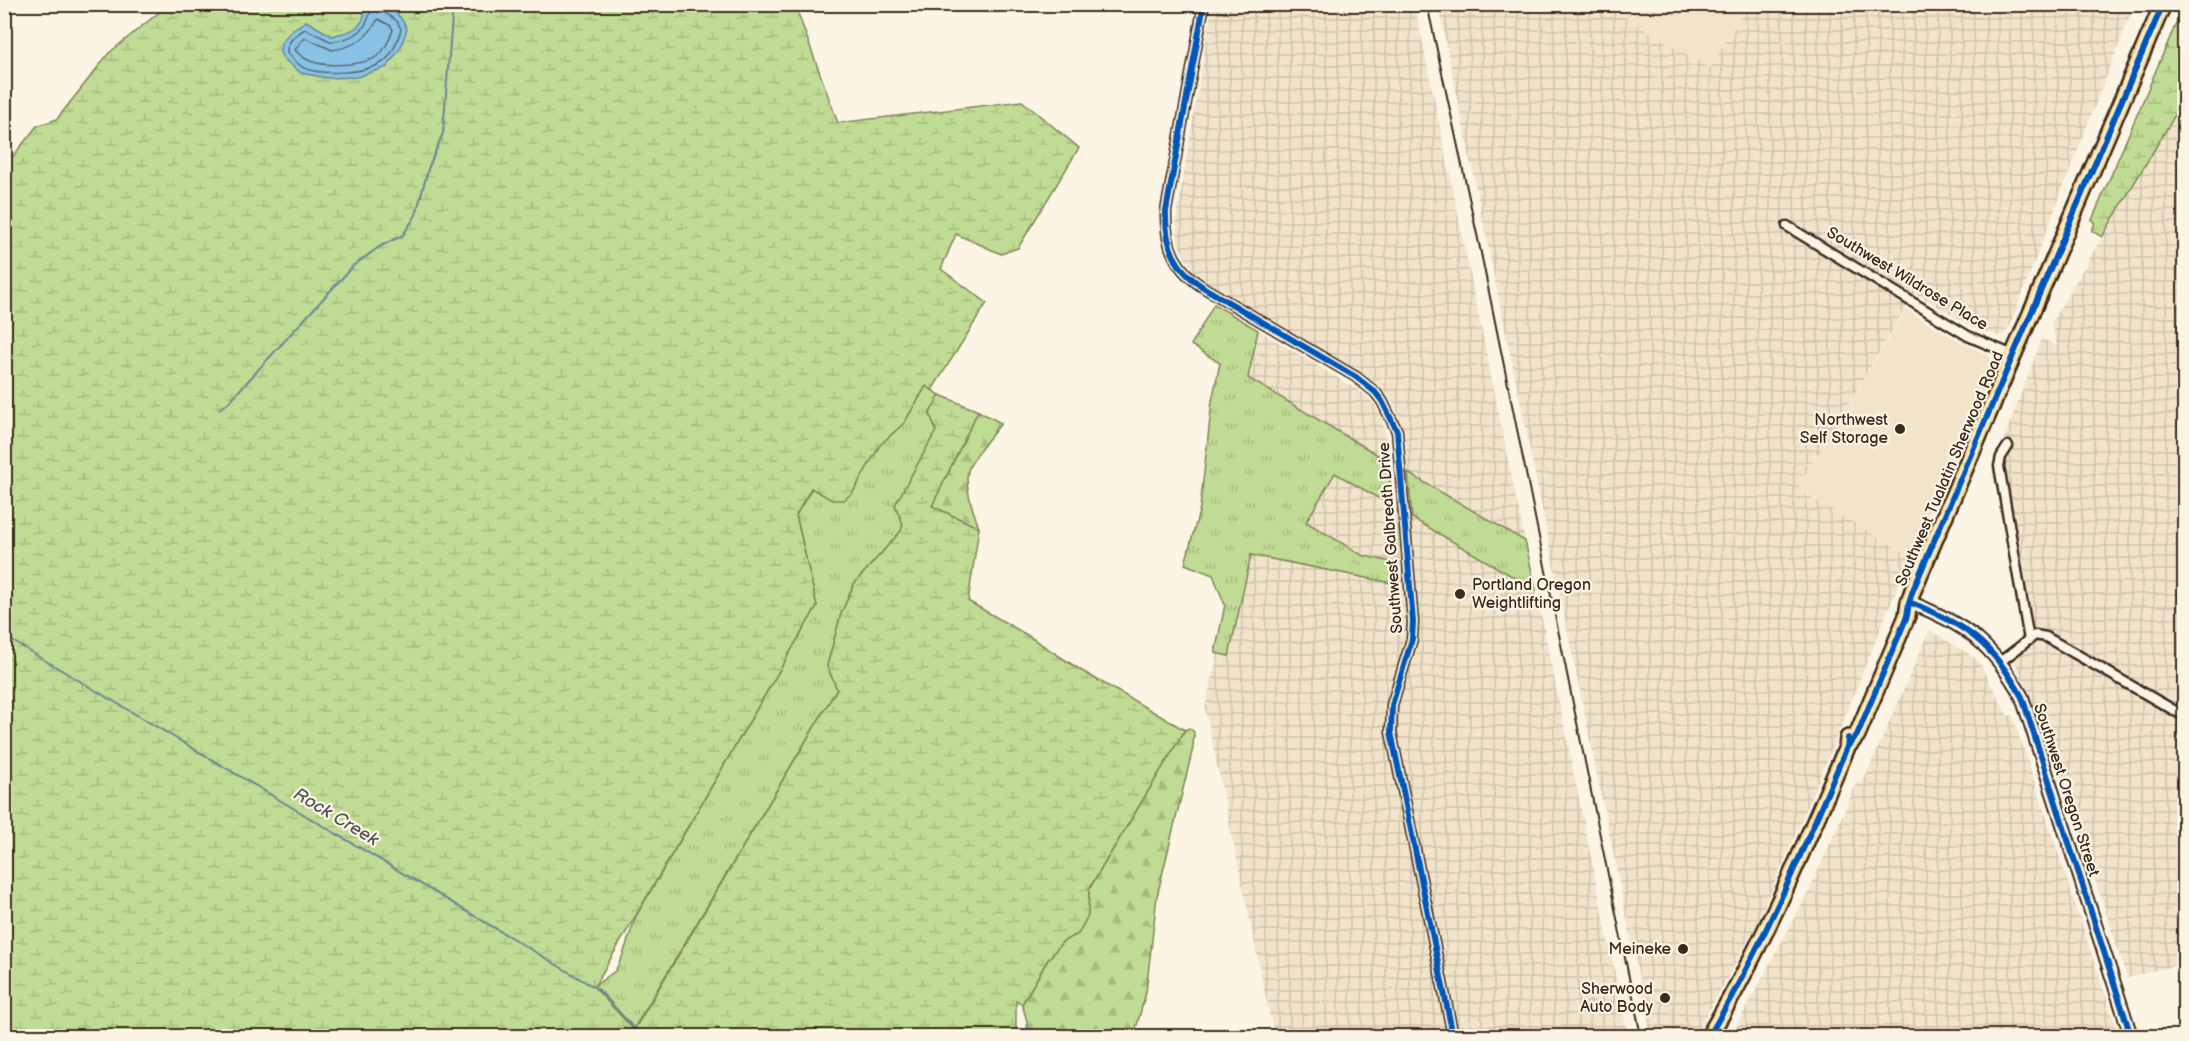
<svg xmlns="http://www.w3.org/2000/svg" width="2189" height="1041" font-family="'Balsamiq Sans',sans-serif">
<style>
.built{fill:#f2e3cb}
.industrial{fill:url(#industrial-grid)}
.grass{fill:url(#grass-tufts);stroke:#7e8258;stroke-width:1.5}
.forest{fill:url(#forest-firs);stroke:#7e8258;stroke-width:1.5}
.wetland{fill:url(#wetland-marsh);stroke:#7e8258;stroke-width:1.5}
.water{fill:#88c3e7;stroke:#698697;stroke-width:1.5}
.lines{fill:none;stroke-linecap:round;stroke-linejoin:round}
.shore{stroke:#5a676e;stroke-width:1.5}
.stream{stroke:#698697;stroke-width:2}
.street-casing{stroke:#3b2a1e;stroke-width:13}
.secondary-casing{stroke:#3b2a1e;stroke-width:16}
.highway-casing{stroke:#3b2a1e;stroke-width:20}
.street{stroke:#fcf5e5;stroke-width:8}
.secondary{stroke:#fcf5e5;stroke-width:12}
.highway{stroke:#fedd96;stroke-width:15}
.rail{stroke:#3b2a1e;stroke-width:2}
.cycleway-casing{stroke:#fcf5e5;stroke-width:10}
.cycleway{stroke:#0057b8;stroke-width:6}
.poi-dot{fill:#3b2a1e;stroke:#fcf5e5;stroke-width:2}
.labels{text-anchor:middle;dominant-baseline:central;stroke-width:4.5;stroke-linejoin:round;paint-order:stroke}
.street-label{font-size:16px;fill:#3b2a1e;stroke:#fcf5e5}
.poi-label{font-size:16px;fill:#3b2a1e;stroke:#fcf5e5;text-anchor:end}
.water-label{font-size:18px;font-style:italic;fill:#52585a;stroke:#fcf5e5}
</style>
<defs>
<pattern id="industrial-grid" width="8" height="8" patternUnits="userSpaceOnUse" patternTransform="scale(1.5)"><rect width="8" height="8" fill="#f2e3cb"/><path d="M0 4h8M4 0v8" fill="none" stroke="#d0c3ae"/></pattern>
<pattern id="grass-tufts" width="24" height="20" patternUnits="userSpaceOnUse" patternTransform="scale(1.5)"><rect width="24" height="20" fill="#c0db93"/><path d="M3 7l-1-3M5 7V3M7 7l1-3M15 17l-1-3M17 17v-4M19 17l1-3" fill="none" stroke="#a6bc7e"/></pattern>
<pattern id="forest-firs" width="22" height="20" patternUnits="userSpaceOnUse" patternTransform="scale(1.5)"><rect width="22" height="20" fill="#c0db93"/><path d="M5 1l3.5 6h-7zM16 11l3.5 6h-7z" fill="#a6bc7e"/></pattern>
<pattern id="wetland-marsh" width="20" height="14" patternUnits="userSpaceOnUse" patternTransform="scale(1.5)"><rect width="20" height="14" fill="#c0db93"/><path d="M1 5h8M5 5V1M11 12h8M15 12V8" fill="none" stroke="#a6bc7e"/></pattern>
</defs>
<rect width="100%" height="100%" fill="#fcf5e5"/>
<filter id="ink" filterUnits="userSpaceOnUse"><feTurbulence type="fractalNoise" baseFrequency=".0167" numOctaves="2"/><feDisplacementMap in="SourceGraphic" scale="12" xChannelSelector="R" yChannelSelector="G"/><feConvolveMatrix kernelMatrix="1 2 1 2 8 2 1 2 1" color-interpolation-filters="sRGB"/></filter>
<g filter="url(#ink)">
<path class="built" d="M1619,5H1748L1710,68L1615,11Z
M1906,310L1959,341L1990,356L1994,369L1910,556L1797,489Z"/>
<path class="industrial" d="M1212,5H1415L1525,541L1408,473L1405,435L1400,418L1394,405L1379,385L1369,378L1208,282L1194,271L1185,258L1178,242L1176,220Z
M1438,5H1619L1615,11L1710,68L1748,5H2134L2009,328L2004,335L1997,336L1974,328L1915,293L1797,489L1910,556L1827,761L1756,926L1695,1036H1651Z
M2184,100V963L2127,978L2085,849L2070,775L2061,780L2014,659L2041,636L2026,623L2003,441L2042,339L2057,346L2051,323Z
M1258,330L1365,394L1375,405L1381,417L1385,431L1388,461L1247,378Z
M1269,434L1536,590L1628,1036H1274L1205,708Z
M1930,630L1978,660L2008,716L2012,714L2119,1036H1731L1810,889L1857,782L1862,784Z"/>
<path class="grass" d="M1214,304L1258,330L1248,378L1388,461L1392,506L1335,473L1306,522L1362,555L1395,563L1397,584L1251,555L1229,656L1215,653L1225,605L1213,575L1185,564L1200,508L1212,401L1220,363L1191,345Z
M926,386L940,395L930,413L936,431L895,505L903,524L901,531L854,584L841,614L827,666L837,689L633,1030L593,987L615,971L623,955L636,916L817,606L796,515L812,488L853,492L880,445L904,423Z
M1408,473L1525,541L1536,590L1412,518Z"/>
<path class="forest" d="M978,411L1001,423C994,433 970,460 968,471C964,487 974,513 979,528L932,506Z
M1189,728L1194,732L1193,748L1157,896L1146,992L1134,1036H1028L1027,1021L1022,1004L1047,961L1063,941L1078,934L1088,915L1089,889L1185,730Z"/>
<path class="wetland" d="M168,5H795L838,123L1022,101L1079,148L1018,248L1001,254L956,234L941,269L987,303L932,390L926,386L904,423L880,445L853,492L844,500H832L811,488L796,515L817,606L594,987L634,1030L837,689L827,666L841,614L854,584L901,531L903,524L895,505L936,431L930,413L940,395L978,411L932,506L979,528L968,601L1027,635L1082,671L1185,730L1089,889L1088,915L1078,934L1063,941L1047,961L1022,1004L1016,1000V1036H5V166L37,126L57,119L109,53Z
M2184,5V100L2102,237L2092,231L2095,222L2092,220Z"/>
<path class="water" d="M368,5C387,4 400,12 407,29L401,47L387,67L357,77L327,78L301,73L284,59L280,53L281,43L292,30L306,21L332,36C343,33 358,31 363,19C365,13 363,10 368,5Z"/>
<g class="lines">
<path class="shore" d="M372,4C368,31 357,37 332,42L305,29C297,34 286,41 287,53C291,57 298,65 304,68C323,76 366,73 383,62C392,56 398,40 401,29L397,21L382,11L381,4
M378,19L391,26L393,30C390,38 386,49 379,55C366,66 320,68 306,59C302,57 298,53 295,50L301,41L306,38L332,50C354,47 368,38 378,19Z"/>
<path class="stream" d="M219,409L227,404L353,266L379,247L403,235L416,215L428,169L443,133L453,4
M4,636L599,990L641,1036"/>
<defs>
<path id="street" d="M1204,4L1166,211C1165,247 1175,270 1206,289L1356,377L1375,392L1382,401L1397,431L1413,622L1412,639L1392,705L1391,732L1453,1036
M1787,226L1968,336L2013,355
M2008,446L2001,457L1999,466L2029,640
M2000,662L2035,635L2046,637L2184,716"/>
<path id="secondary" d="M1909,602C1965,624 1993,644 2022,697L2131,1036"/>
<path id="highway" d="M1847,747L1857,735L1907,616L1909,602L1913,590L2163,4
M1709,1036C1764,944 1805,845 1847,747L1848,738"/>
</defs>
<use href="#street" class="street-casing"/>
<use href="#secondary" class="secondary-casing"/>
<use href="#highway" class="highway-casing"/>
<use href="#street" class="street"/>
<use href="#secondary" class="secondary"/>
<use href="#highway" class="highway"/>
<path class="rail" d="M1427,4L1481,253L1641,1036"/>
<defs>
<path id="cycleway" d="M1204,4L1166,211C1165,247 1175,270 1206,289L1356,377L1375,392L1382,401L1397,431L1413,622L1412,639L1392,705L1391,732L1453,1036
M1909,602C1965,624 1993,644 2022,697L2131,1036
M1847,747L1857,735L1907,616L1909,602L1913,590L2163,4
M1709,1036C1764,944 1805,845 1847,747L1848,738"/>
</defs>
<use href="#cycleway" class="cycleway-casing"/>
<use href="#cycleway" class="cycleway"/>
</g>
</g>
<g class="poi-dot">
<circle cx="1900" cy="429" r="6"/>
<circle cx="1460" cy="594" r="6"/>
<circle cx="1683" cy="949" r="6"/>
<circle cx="1665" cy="998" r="6"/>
</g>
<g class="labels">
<g class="street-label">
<text transform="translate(1907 279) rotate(31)">Southwest Wildrose Place</text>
<text transform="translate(1950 469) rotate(-67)">Southwest Tualatin Sherwood Road</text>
<text transform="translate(1391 538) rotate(-94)">Southwest Galbreath Drive</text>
<text transform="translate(2066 790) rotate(72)">Southwest Oregon Street</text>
</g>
<g class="poi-label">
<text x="1888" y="420">Northwest<tspan x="1888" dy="18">Self Storage</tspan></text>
<text x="1472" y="585" text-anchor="start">Portland Oregon<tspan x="1472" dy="18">Weightlifting</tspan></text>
<text x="1671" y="949">Meineke</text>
<text x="1653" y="989">Sherwood<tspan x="1653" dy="18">Auto Body</tspan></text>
</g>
<g class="water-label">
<text transform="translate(336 817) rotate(31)">Rock Creek</text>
</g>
</g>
<rect width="2189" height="1041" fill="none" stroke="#fcf5e5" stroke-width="24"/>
<rect x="12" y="12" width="2165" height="1017" fill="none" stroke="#3b2a1e" stroke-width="2" filter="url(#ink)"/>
</svg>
